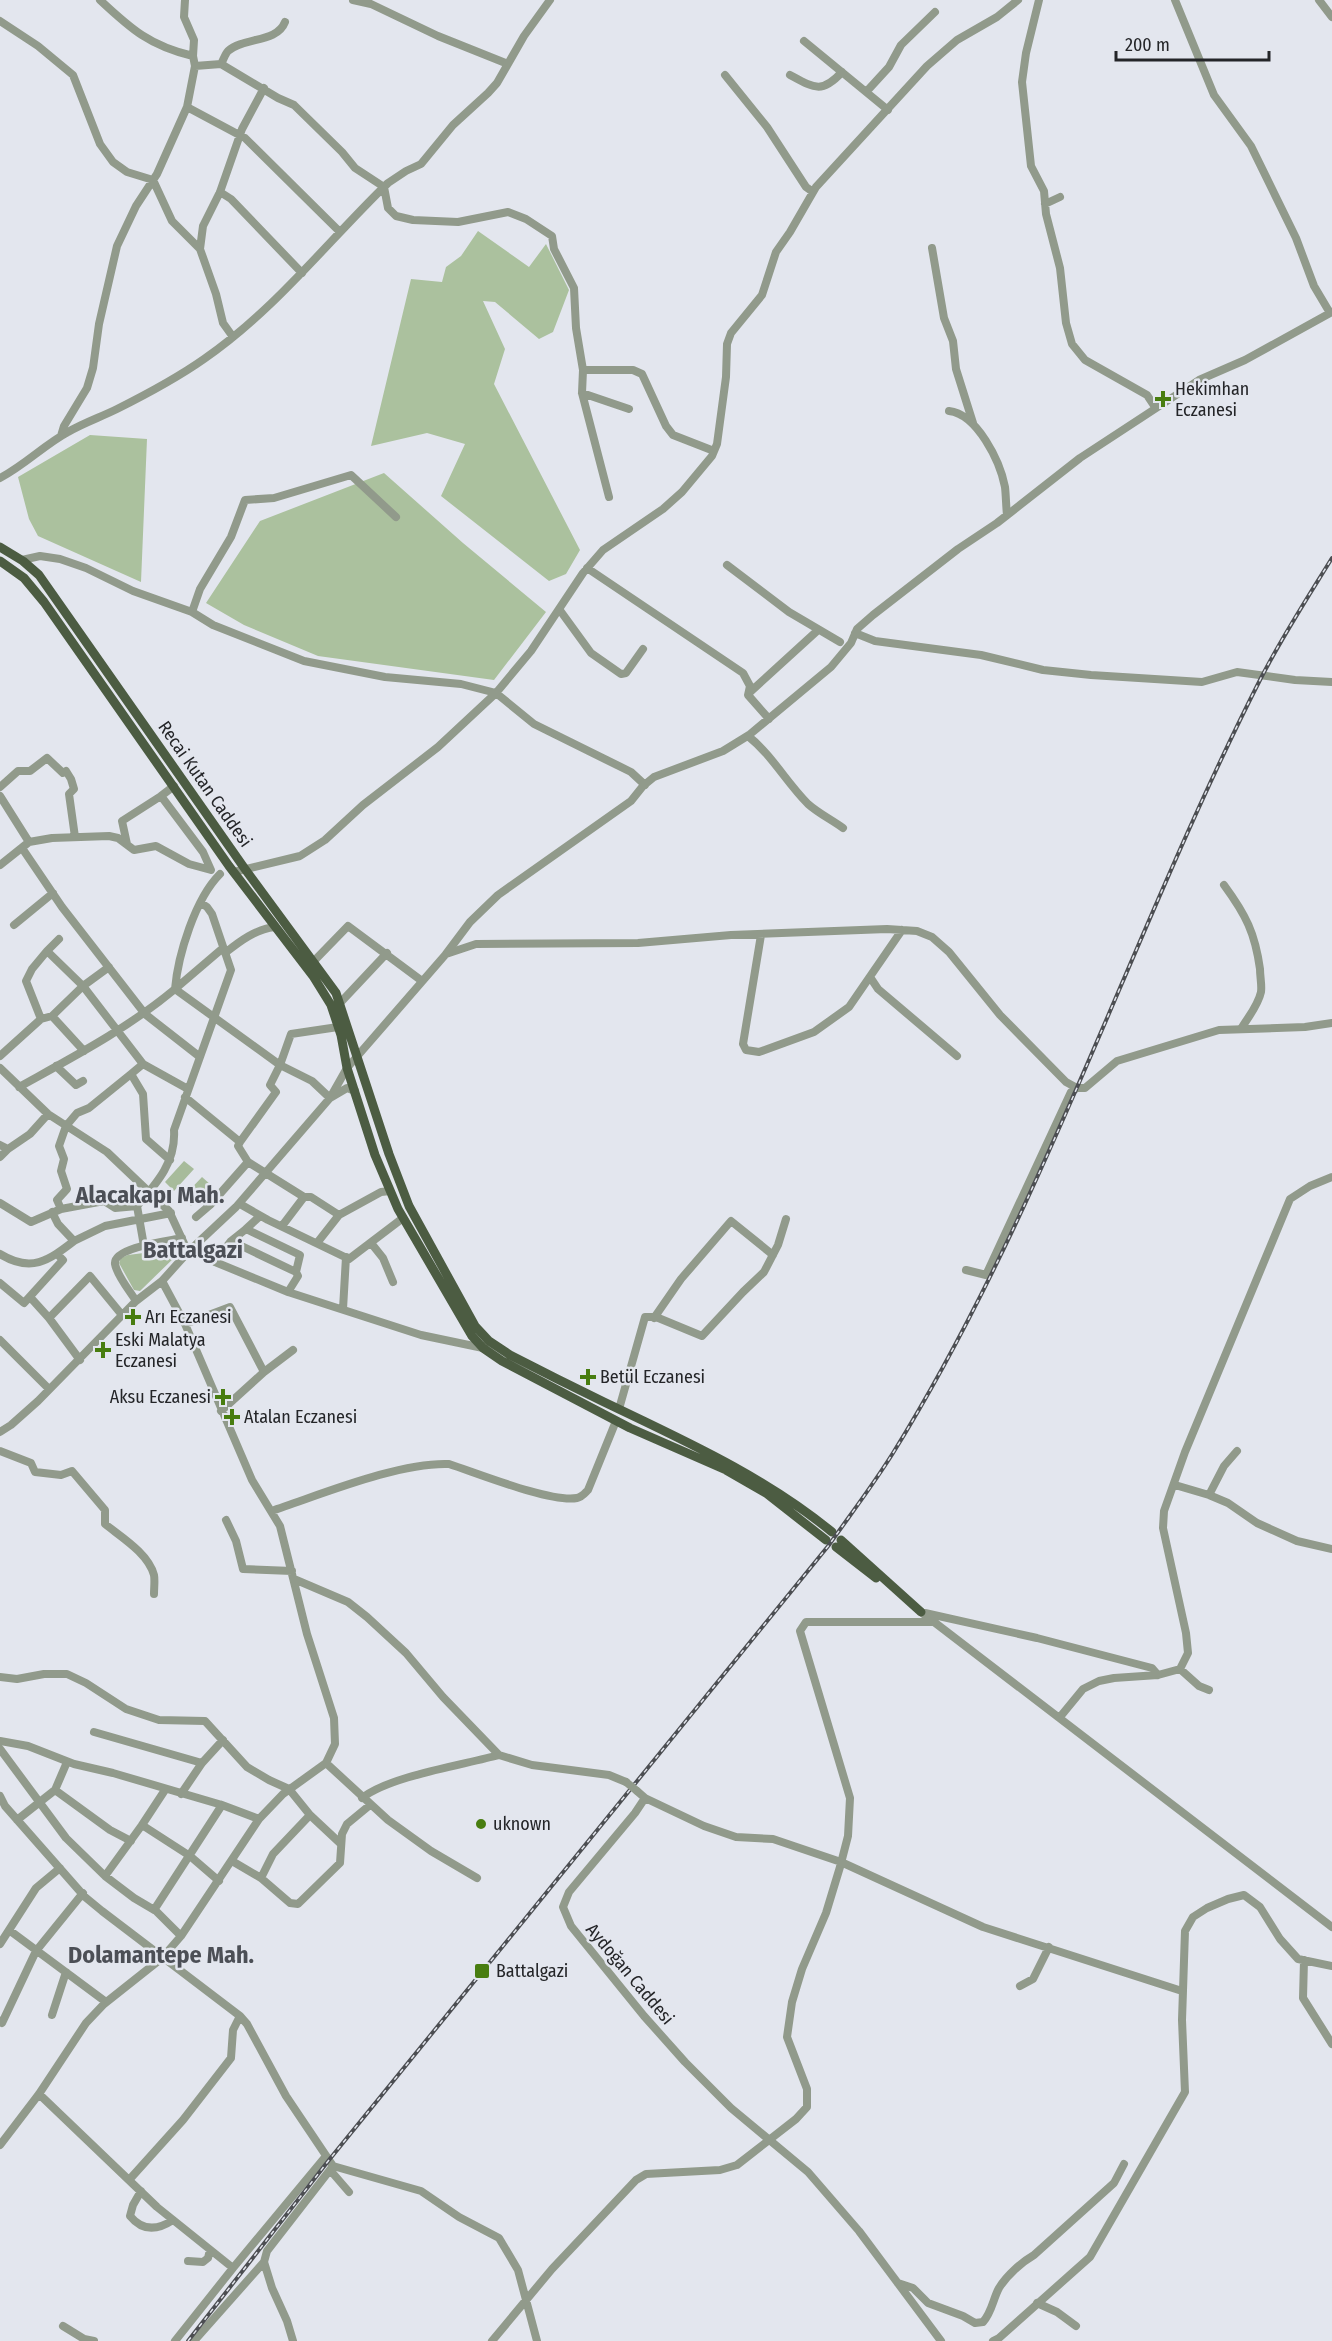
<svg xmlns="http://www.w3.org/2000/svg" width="1332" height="2341" font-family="'Fira Sans Condensed',sans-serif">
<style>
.green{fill:#a7bb9b}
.forest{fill:#abc19e}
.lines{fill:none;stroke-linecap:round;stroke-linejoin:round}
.minor{stroke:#919a8b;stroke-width:8}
.major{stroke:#4c5c42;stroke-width:9}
.rail-casing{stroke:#4c4e52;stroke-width:4}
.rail{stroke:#e3e6ee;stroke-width:1.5;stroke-dasharray:4.5;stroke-linecap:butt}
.minor-bridge{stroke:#919a8b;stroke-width:8}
.poi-dot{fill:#487d10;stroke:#e3e6ee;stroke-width:2}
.labels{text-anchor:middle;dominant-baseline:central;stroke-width:5;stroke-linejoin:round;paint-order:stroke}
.poi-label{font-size:18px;fill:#242528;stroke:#e3e6ee;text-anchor:start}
.street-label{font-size:18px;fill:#242528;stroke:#e3e6ee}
.district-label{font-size:24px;font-weight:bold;fill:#4c4f56;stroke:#e3e6ee}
</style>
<rect width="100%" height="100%" fill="#e3e6ee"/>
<path class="green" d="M184,1161L194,1169L174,1191L165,1182Z
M202,1177L211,1185L191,1206L182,1198Z
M175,1249L178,1254L140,1291L134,1290L119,1263L121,1258L128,1255Z"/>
<path class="forest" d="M478,231L529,267L546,244L569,290L553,332L539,339L495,302L483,301L505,349L494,384L580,550L566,574L549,581L441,496L465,444L427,433L371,446L411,279L442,282L446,267L461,256Z
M90,435L147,439L141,582L38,536L29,519L18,477Z
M384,473L463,543L546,612L494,680L318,656L244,625L206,603L260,521Z"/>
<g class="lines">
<path class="minor" d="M100,0C131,29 150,46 193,56
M353,0L371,4L438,36L508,64
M1039,0L1026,53L1022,82L1031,166L1044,191L1046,214L1060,268L1066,323L1072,344L1085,360L1147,395L1155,407
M1175,0L1214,95L1251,146L1296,238L1314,286L1330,313
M1319,0L1332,17
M0,21L38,46L73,75L100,144L113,162L127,172L153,180L172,221L200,249L216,294L223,323L233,337
M804,41L888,110
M221,64C223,61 225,54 228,51C244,37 277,43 285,22
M195,66L221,64L278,98L294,105L342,152L355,168L384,187L388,208L396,216L413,220L458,222L508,212L526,219L552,236L554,249L574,288L576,328L583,370H633L642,374L666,426L673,435L714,451
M725,75L767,127L806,187L813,192
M790,75C814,88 822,94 842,72
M867,91L889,67L901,45L935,12
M187,107L245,138L340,232
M220,192L231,199L302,273
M1045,204L1060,197
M932,248L944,318L953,341L956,369L973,423
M200,249L203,226L220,192L242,129L264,88
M583,370L582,393L609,497
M582,393L629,409
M949,411C977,414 1000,461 1005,487C1006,496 1006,506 1007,515
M61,436L64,426L87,388L93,368L99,324L117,246L136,206L157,174L187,107L195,66L193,56L194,40L184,17L185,0
M0,478C25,465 44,445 68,432C83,423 101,417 117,409C147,394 177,378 204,359C275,310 327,242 388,183L406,171L421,164L453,125L488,93L497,83L524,36L550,0
M22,560L40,556L60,559L86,568L133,591L192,612L213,625L304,661L385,677L461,684L496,693L534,724L631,772L645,785
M727,565L789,612L840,642
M587,568L743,673L750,686L748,695L769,719
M559,609L591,653L621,674L626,673L643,649
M192,612L200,589L231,537L245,500L274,498L351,475L396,517
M855,633L875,641L981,655L1043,670L1091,675L1202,682L1237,672L1295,680L1332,682
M749,693L817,631
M748,736C772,755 786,782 808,804C818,813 832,820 843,828
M0,787L18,771H30L47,758L63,773L66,771L71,779L74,789L69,794L75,837
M0,796L29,842L0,865
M29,842L52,838L109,836L118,838L134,850L156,846L189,864L211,870L203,852L161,796L174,786
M127,844L122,821L161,796
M22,848L62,907L145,1014L200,1057L174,1130C176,1162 157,1183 137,1206L144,1246
M234,872L300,856L325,840L363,805L438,747L496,693L531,651L583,573L603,550L663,509L682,492L712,456L717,444L726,377L727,344L731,333L762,295L776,252L790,232L816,187L927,66L957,40L997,17L1018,0
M1224,885C1246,915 1255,933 1260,969C1260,977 1262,985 1261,992C1258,1006 1248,1017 1241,1029
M14,925L53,893
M761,935L743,1044L746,1050L759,1052L814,1032L849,1007L902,930
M223,948L175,989L280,1065L291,1034L338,1027
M47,951L59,939
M225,953C240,941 256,929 275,927
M446,954L470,922L498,895L631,801L643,786L654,777L723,751L749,735L831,667L851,643L857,629L873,615L958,549L997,523L1080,458L1199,380L1245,360L1332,312
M313,962L348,926L422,981
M870,977L878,989L957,1056
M340,1003L387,953
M52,1016L83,986L109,967
M41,1019L26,981L32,969L47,951L83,986L143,1064L131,1074
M0,1056L41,1019L52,1016L84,1051
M200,1057L231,970L212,914L207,907L201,903
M143,1064L188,1089
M56,1066L76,1085L83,1081
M0,1068L48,1114L107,1152L169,1211L188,1252L198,1251L215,1262L288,1292L421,1335L483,1348L484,1346
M19,1087C73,1057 127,1029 175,989C178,955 195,899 220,874
M185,1097L240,1142L276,1092L270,1085L280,1065L312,1081L330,1098L347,1088L355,1091
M240,1142L238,1146L248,1162L304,1197L282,1226
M0,1145L8,1149L30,1134L48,1114
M0,1157L8,1149
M304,1197H311L339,1215
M0,1203L31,1222L61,1209L104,1201L115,1208L137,1206
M240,1204L268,1220L349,1259L403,1218
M61,1209L57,1200L67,1189L61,1171L64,1159L59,1146L66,1126L77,1113L89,1108L131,1074L143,1094L146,1139L170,1160
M196,1217L210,1205L248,1162
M74,1241L105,1226L171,1213
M231,1241L246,1229
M317,1243L339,1215L381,1192L390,1191
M371,1243L383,1258L393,1282
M0,1254C31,1273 48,1261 74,1241L58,1224L52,1212
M215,1262L231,1241L296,1272L300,1255L246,1229L260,1216
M966,1270L986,1275L1071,1092L1077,1088
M0,1283L24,1303L63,1260L57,1254
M288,1292L298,1276L296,1272
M30,1297L49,1318
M136,1301C130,1291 117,1276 115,1264C113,1247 169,1241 182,1238
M343,1309L346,1257
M654,1318L681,1279L731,1221L773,1255
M185,1324L230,1307L264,1372L221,1411
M0,1340L49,1389
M80,1360L49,1318L90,1276L122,1315
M264,1372L293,1350
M619,1409L645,1317H656L702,1336L743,1292L764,1272L778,1245L786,1219
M0,1432L11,1425L38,1401L136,1301L162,1281L188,1252L236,1207L330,1098L347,1068L446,954L476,944L638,943L731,935L887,929L917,931L932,937L949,952L1000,1015L1066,1082L1077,1088H1085L1117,1061L1219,1030L1305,1027L1332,1023
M0,1451L31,1463L35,1472L61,1475L72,1471L105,1510V1524C121,1537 148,1553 154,1575C155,1580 154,1588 154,1594
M1175,1485L1209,1495L1228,1503L1257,1523L1297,1541L1332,1549
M1209,1495L1224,1466L1237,1451
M271,1511C320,1495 399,1462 449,1464C477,1473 551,1503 577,1498C582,1497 584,1494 588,1490L616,1421
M226,1520L236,1541L243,1569L292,1571
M294,1579L348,1602L367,1617L406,1653L443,1697L499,1755L532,1765L609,1775L626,1782
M921,1612L1332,1927
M925,1613L1037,1638L1152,1668L1158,1675
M1180,1669L1199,1686L1209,1690
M0,1677L17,1679L44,1674H67L86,1683L126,1709L159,1720L205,1721L247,1767L269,1780L289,1789L310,1815
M1060,1717L1083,1689L1099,1681L1114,1678L1158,1675L1180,1669L1188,1653L1186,1633L1163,1528L1164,1511L1185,1452L1290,1199L1310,1186L1332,1177
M94,1732L202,1763
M0,1741L28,1746L74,1764L113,1773L222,1805L259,1819
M0,1749L66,1838L105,1876L134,1898L156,1911L181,1936
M326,1763L388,1820L431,1851L477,1878
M55,1790L110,1830L131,1841
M637,1791L645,1798L635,1813L569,1892L563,1907L571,1926L644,2016L685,2062L731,2108L808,2172L859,2231L941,2341
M181,1794L202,1763L223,1740
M0,1796L5,1806L85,1897L102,1911L240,2016L247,2024L286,2096L333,2166L267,2251L264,2262L272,2288L287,2321L293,2341
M362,1798C390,1776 463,1765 499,1755
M645,1798L704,1826L736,1837L773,1839L841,1862L983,1927L1182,1991
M17,1820L55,1790L67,1762
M142,1825L165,1790
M232,1861L261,1878L290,1903L298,1904L340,1863L342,1834L347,1824L370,1805
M105,1876L142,1825L190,1856L219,1881
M261,1878L273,1854L310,1815L341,1844
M154,1910L222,1805
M9,1930L106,2002
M0,1944L36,1888L60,1868
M1304,1960L1303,1998L1332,2044
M1020,1986L1033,1979L1049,1947
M52,2015L66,1972
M0,2021L2,2023L36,1951L83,1893
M39,2094L157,2207L233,2268L175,2341
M0,2145L39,2094L86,2023L104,2004L162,1958L181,1936L259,1819L283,1794L326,1763L335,1744L334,1718L307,1634L280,1526L252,1480L185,1324L162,1281
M333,2166L421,2191L459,2217L499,2238L518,2270L537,2341
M330,2170L349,2192
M129,2180L183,2120L231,2058L233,2030L240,2016
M141,2191L133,2205L130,2216C143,2232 158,2230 173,2220
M188,2261L203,2262L208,2258L210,2250
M233,2268L326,2156
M898,2283L913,2288L928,2303L963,2316L975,2323L983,2322C992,2312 993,2299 999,2288C1007,2275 1022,2262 1034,2255L1114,2183L1124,2164
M1037,2303L1057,2312L1076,2326
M63,2326L84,2339L94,2341
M194,2341L264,2262
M492,2341L552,2269L636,2180L646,2174L720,2170L737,2165L796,2119L807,2107V2089L787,2037L792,2002L802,1969L826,1913L840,1867L848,1836L850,1798L800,1631L806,1622H935
M993,2341L999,2338L1090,2257L1185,2092L1182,2020L1185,1931L1193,1917L1207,1908L1228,1899L1244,1895L1260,1907L1280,1939L1298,1959L1332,1966"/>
<path class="major" d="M0,547L23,561L39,575L245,869L336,993L389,1154L409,1206L475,1326L489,1341L510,1355C541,1371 573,1387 604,1402C683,1440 764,1476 832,1532
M0,561L24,578L44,602L229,866L313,976L331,1005L341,1035L347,1068L375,1155L398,1209L472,1336L483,1348L502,1361L630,1428L726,1470L766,1493L826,1540
M841,1540L921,1612
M836,1547L876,1578"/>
<defs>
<path id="rail" d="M188,2341L329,2160L829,1545C850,1515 873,1485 893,1453C1043,1211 1132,931 1261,678C1282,637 1308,597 1332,558"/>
</defs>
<use href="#rail" class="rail-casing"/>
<use href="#rail" class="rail"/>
<path class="minor-bridge" d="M626,1782L637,1791"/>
</g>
<g class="poi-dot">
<path d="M1160 390h6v6h6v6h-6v6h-6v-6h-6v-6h6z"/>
<path d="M130 1308h6v6h6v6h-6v6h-6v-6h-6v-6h6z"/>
<path d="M100 1341h6v6h6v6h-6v6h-6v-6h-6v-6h6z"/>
<path d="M585 1368h6v6h6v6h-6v6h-6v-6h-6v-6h6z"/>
<path d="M220 1388h6v6h6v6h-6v6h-6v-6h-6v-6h6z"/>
<path d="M229 1408h6v6h6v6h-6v6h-6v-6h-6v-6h6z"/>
<circle cx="481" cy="1824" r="6"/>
<rect x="474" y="1963" width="16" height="16" rx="3"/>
</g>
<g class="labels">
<g class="poi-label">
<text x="1175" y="389">Hekimhan<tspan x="1175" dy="21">Eczanesi</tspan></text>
<text x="145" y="1317">Arı Eczanesi</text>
<text x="115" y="1340">Eski Malatya<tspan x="115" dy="21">Eczanesi</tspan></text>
<text x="600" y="1377">Betül Eczanesi</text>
<text x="211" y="1397" text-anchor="end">Aksu Eczanesi</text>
<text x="244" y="1417">Atalan Eczanesi</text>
<text x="493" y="1824">uknown</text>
<text x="496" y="1971">Battalgazi</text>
</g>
<g class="street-label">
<text transform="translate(205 784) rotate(55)">Recai Kutan Caddesi</text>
<text transform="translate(630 1974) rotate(50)">Aydoğan Caddesi</text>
</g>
<g class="district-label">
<text x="150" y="1195">Alacakapı Mah.</text>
<text x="193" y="1250">Battalgazi</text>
<text x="161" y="1955">Dolamantepe Mah.</text>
</g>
</g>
<path d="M1116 51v9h153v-9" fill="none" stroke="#242528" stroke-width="3"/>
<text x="1125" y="51" font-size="18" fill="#242528" stroke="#e3e6ee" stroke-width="4.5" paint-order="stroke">200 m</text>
</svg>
